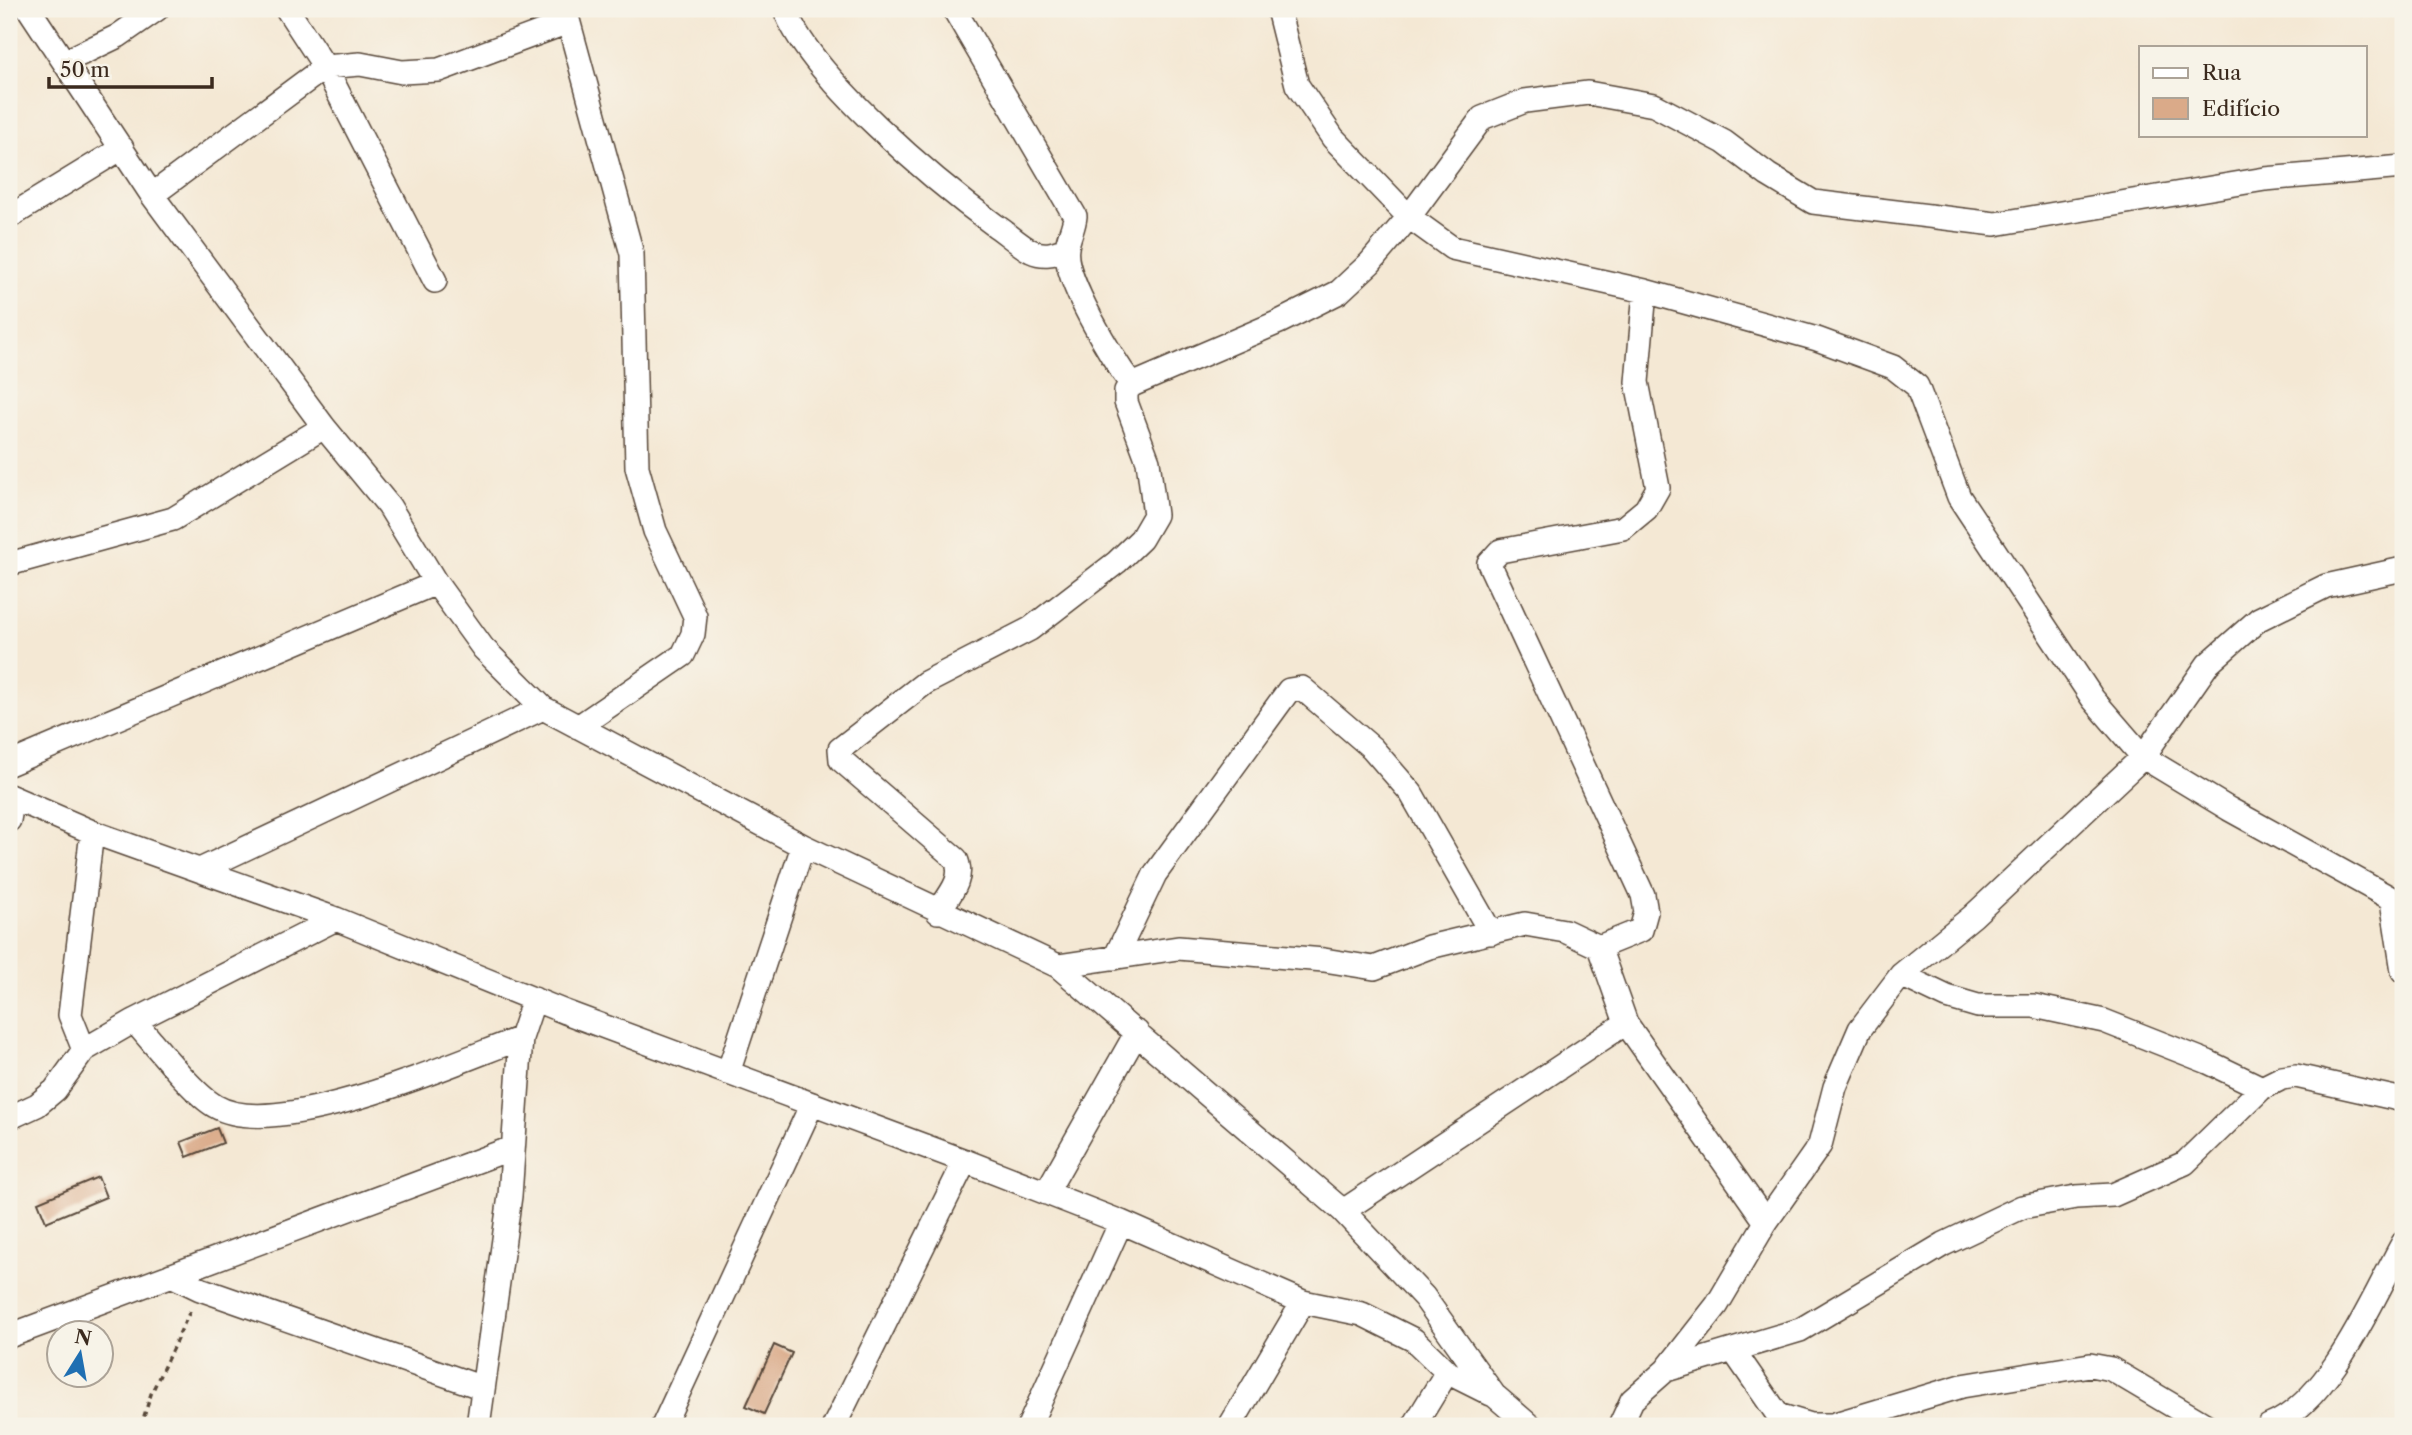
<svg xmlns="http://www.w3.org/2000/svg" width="2412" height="1435" font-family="'Libre Caslon Text',serif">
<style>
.building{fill:#daaa89}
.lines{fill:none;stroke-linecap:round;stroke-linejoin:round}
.street-casing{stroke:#574639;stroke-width:26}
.path{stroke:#574639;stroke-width:3.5;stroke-dasharray:5 5;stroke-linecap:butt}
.street{stroke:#fff;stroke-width:23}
</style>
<rect width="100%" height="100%" fill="#f7f3e8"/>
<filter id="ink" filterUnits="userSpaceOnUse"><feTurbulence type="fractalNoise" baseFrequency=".0143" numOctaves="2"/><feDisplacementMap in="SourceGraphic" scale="14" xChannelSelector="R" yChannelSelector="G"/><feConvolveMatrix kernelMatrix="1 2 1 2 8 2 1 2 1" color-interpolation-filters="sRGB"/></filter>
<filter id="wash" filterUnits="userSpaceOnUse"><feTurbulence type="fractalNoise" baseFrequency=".00686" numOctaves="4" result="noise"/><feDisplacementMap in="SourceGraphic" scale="28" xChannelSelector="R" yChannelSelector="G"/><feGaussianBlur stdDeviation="1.57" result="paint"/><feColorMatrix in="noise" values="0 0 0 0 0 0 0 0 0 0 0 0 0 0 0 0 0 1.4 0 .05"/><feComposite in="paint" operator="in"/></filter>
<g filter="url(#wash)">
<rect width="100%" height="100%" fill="#f4e8d4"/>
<g id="blocks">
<path class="building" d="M217,1128L223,1143L187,1157L181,1142Z
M98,1177L106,1197L46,1222L38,1202Z
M774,1345L792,1353L764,1414L746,1406Z"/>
</g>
</g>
<g filter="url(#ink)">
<use href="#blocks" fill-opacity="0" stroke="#574639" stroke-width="2"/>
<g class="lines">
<defs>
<path id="street" d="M29,9L152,195L324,427L389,506L436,583L483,648L543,708L803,846L1058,966L1343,1211L1424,1297L1494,1395L1530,1426
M287,9L325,67L435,281
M565,9L632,254L637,467L655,531L695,616L693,634L683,655L578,727
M785,9C809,76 937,183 996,226C1007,233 1019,245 1031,251C1044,257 1053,254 1066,249
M954,9L1075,216C1074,228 1068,237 1067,248C1062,277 1114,361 1132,385
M1278,9L1297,85L1333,138L1409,217L1452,248L1645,291L1817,339L1893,367L1917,386L1959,497L2093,699L2143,757L2229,809L2403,905
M66,61L118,36L157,9
M152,195L325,67L360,64L402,72L439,70L568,22
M9,217L122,148
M9,564L173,519L324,427
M9,764L436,583
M9,796L92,832L336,919L565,1012L965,1161L1121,1222L1303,1302L1362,1314L1414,1340L1447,1372L1491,1394
M9,820L13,798
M202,869L543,708
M2392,901L2403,971
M938,912C949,895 965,879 956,859L841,760L840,749L925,683L1030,629L1117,562L1141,539L1155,515L1148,461L1126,402V391L1132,385L1279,322L1339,292L1370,263L1409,217L1482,118L1525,101L1588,93L1654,105L1724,142L1768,175L1813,202L1995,224L2265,179L2403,167
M1599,947L1626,1023L1766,1222
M1115,958L1155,874L1289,690L1302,688L1372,748L1411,793L1491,933
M1058,966L1178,948L1324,960L1374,968L1429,947L1525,924L1565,931L1599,947L1641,930L1646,912L1643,895L1489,563L1500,551L1623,528L1646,509L1658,488L1637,382L1645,291
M1901,975L1947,997L1978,1006H2034L2104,1021L2208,1062L2262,1088
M134,1021C153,1042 193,1094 215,1106C276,1143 455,1062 521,1038
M84,1050L70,1015L92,832
M728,1073L803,846
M9,1118L37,1105L55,1090L84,1050L134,1021L336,919
M1046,1193L1137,1032
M1343,1211L1626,1023
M171,1275L200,1289L483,1388
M9,1336L512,1148
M1733,1350L1778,1415L1811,1425H1832L1962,1386L2090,1365L2111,1369L2207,1426
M1666,1370L1800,1330L1944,1244L2022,1207L2076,1197L2113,1195L2185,1163L2262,1088L2282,1078L2296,1076L2403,1100
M478,1426L510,1196L521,1038L534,999
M663,1426L812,1104
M834,1426L965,1161
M1029,1426L1121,1222
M1230,1426L1303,1302
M1414,1426L1447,1372
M1620,1426L1632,1400L1666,1370L1717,1305L1766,1222L1820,1145L1835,1087L1860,1029L1901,975L1973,916L2143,757L2208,664L2259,619L2326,586L2403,569
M2269,1426C2331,1401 2372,1299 2403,1243"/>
</defs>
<use href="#street" class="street-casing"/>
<path class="path" d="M141,1426L151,1394L192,1307"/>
<use href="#street" class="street"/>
</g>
</g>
<rect width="2412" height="1435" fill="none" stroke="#f7f3e8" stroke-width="35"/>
<rect x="2139" y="46" width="228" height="91" fill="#f7f3e8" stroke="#aca397" stroke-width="2"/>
<rect x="2153" y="68" width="35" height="10" fill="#ffffff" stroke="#aca397" stroke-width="2"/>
<text x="2202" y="80" font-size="21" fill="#3b2a1e">Rua</text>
<rect x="2153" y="98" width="35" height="21" fill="#daaa89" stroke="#aca397" stroke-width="2"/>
<text x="2202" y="116" font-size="21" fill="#3b2a1e">Edifício</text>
<g transform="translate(80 1354) rotate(11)"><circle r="33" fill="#f7f3e8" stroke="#aca397" stroke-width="2"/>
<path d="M0-5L12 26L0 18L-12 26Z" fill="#1f6fb2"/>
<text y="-10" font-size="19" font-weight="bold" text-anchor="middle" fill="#3b2a1e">N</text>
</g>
<path d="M49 77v10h163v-10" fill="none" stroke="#3b2a1e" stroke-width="3.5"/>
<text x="60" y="77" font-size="21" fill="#3b2a1e" stroke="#f7f3e8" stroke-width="5" paint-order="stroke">50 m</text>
</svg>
